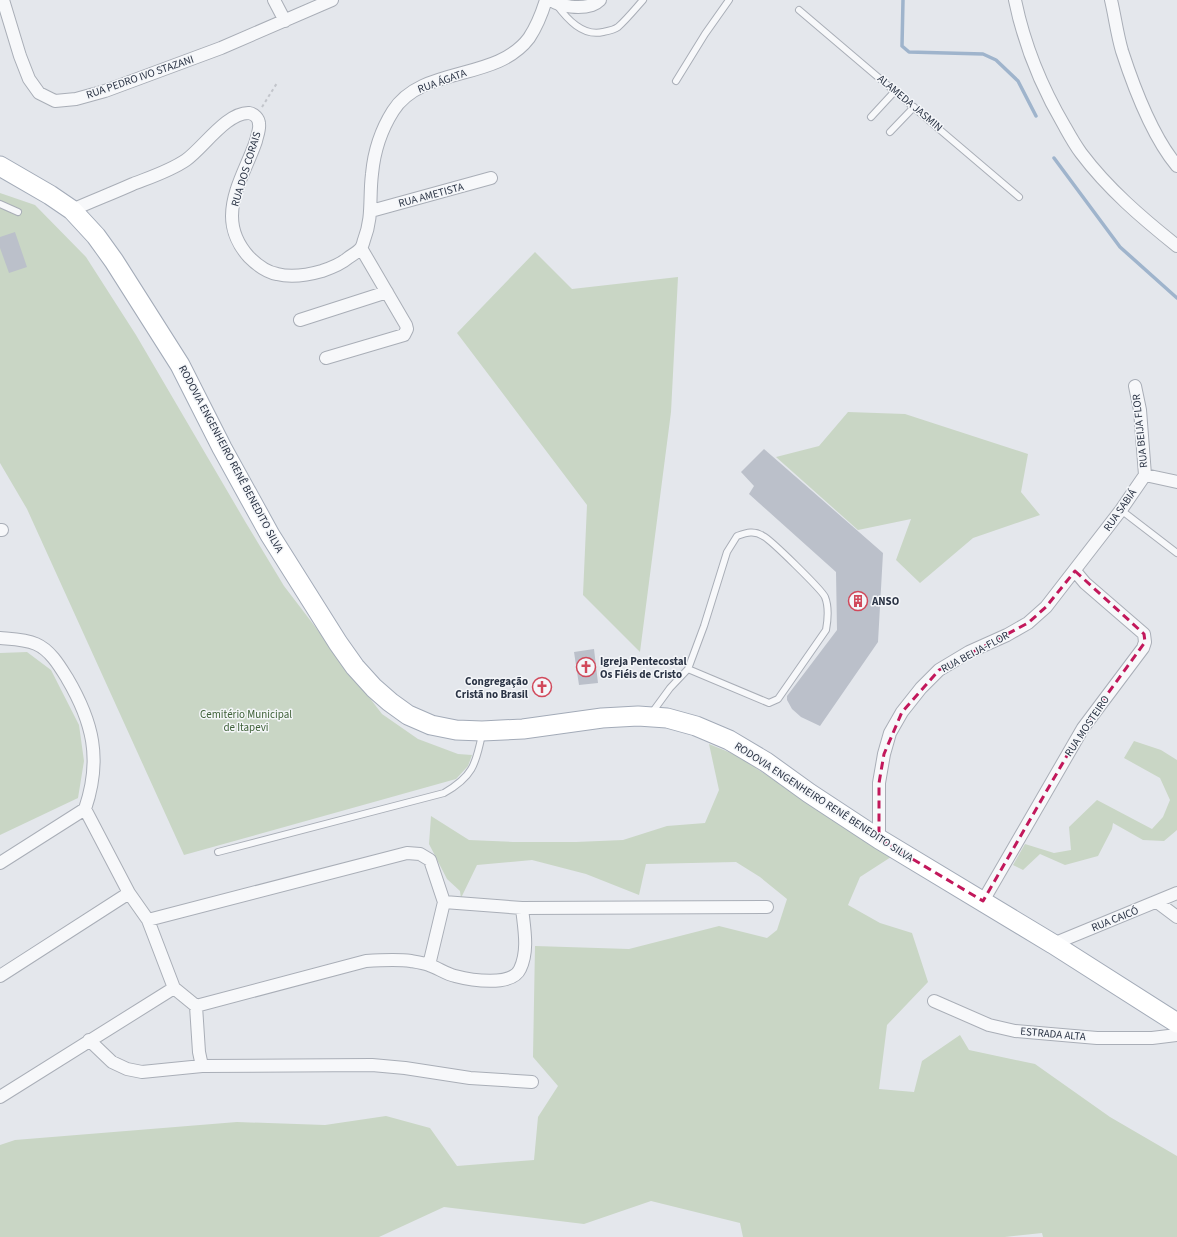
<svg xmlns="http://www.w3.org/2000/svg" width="1177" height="1237" font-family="'Source Sans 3',sans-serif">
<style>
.green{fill:#c9d6c5}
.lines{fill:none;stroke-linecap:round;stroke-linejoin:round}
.stream{stroke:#9fb4cc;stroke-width:3.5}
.building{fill:#bbc0ca}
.service-casing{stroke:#a9aeb7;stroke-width:8}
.minor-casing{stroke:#a9aeb7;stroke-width:14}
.primary-casing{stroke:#a3abb8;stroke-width:21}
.path{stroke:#c2c5cb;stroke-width:2;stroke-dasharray:3 3;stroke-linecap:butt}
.service{stroke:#f7f8fa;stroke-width:6}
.minor{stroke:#f7f8fa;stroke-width:12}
.primary{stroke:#fff;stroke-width:19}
.marked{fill:none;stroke:#c2185b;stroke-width:3;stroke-dasharray:8 5;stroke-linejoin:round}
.labels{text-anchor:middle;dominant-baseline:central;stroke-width:3;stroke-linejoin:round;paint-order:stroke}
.street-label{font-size:11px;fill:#2b3445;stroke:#f4f6f9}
.poi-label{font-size:11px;font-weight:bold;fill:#2b3445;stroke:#f4f6f9;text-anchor:start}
.park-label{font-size:11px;fill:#3f6138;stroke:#f4f6f9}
</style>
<rect width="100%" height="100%" fill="#e4e7ec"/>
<path class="green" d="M0,193L35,205L86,257L136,335L246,523L284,586L382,714L418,739L458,754L472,755L468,766L456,779L184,855L27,509L0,463Z
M535,252L572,289L678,277L671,412L640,652L583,595L587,505L457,333Z
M848,412L905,414L1028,454L1021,492L1040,515L973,538L920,583L896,560L911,519L858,530L776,457L819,446Z
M27,652L51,670L79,725L84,761L78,798L0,835V653Z
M1134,741L1161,750L1177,760V830L1164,841L1143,840L1113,823L1112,829L1098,856L1065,865L1040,854L1023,870L1013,865L1025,844L1054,853L1071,850L1069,827L1097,800L1152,829L1163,817L1170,800L1160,778L1124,758Z
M709,744L736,755L891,857L860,877L848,905L880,923L912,933L928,982L887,1025L879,1089L914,1092L922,1061L960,1035L969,1050L1035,1064L1110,1117L1177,1156V1237H1043L1042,1233L1005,1237H743L740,1223L651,1201L584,1224L444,1207L379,1237H0V1145L15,1140L237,1122L325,1125L386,1116L430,1128L457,1166L534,1160L538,1117L558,1086L533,1057L535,946L629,949L719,926L767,938L777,930L787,899L760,877L736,862L646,864L639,895L586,874L532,860L477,865L461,898L460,891L447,879L429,844L431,816L469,840L513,842H576L623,840L667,826L705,823L719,790Z"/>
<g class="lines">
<path class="stream" d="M903,0L902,46L909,52L983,54L996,60L1018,81L1036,116
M1054,158L1120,247L1177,298"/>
</g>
<path class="building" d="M15,232L27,267L9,273L0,248V237Z
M764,449L883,553L878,642L820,726L801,717L792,709L787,700V696L837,630L836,572L749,494L754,486L741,472Z
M594,649L598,683L579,685L574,652Z"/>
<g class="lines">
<defs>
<path id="service" d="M556,4C567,19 583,37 603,32C608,31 614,30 618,27C627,19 635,9 643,0
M799,10L1019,197
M676,81L705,34L729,0
M871,117L895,91
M890,132L914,107
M0,204L18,212
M1121,510L1177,553
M651,714L670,688L688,669L704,626L727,552L737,536C746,533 754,530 763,536C770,539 822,590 825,597C829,607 828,619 826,630L778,699L769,703L688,669
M218,852L444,793C472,777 476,765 482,734"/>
<path id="minor" d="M3,0L20,56L29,79L39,93L55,101L76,99L105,91L221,48L332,0
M274,0L285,21
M551,0C561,7 580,9 592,5C595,4 598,2 600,0
M1015,0C1024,44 1042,88 1065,127C1070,136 1075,145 1081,153C1108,189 1142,218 1177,246
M1111,0C1115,17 1117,34 1122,51C1134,88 1152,136 1177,166
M72,210C92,201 113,193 133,184C151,177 170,171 186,160C203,148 227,112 249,113C254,114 259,118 259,124C260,129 257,136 256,141C248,165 232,190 232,216C232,231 239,246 249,257C257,265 266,272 277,274C292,278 308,275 322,271C331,268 341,264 348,258C352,255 358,252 361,248C363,245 363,243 364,240C373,217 369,198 372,174C374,152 381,130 393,111C422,65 496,82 529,38C537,26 542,13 546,0
M371,211L491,178
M300,320L387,292
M326,358L404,335L407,329L406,325L361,248
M1135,386L1140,410L1145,475
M1145,475L1177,482
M0,530H2
M0,638C12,639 25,639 36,644C50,650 59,665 67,678C93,722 102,759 85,809L129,893L148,920L174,988
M879,839V783L884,754L890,733L902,712L921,688L939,670L969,652L1007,635L1028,623L1046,607L1121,510L1145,475
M0,863L85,809
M983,901L1083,728L1143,648L1145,642L1144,634L1085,583L1075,571
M444,902L522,908L767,907
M1157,902L1177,917
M148,920L407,853L420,854L430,860L444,902L429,965
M1053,944L1177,893
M0,976L129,893
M174,988L196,1006L199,1052L202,1066
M934,1001L989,1025L1015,1031L1097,1038H1152L1177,1035
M196,1006L366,961C381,960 397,959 411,961C417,962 424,963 429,965C438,968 446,974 455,976C470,980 512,987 520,969C529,950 524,928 522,908
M89,1040L112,1062L127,1069L142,1072L202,1066L372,1065L405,1068L470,1078L532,1082
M0,1097L174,988"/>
<path id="primary" d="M0,166L50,195L72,210L96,236L114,261L180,365L222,448L270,535L338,643L355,667L374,688L390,702L408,715L431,725L456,730L482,731L523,729L602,718L638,716L667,718L696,726L729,740L766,762L809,793L879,839L1053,944L1177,1023"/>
</defs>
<use href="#service" class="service-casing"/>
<use href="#minor" class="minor-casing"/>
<use href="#primary" class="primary-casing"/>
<path class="path" d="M262,107L277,83"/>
<use href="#service" class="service"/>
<use href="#minor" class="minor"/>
<use href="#primary" class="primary"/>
</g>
<path class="marked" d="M1075,571L1144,634L1145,642L1083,728L983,901L879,839V783L884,754L902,712L939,670L1028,623L1046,607Z"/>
<defs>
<symbol id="building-ring" viewBox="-11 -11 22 22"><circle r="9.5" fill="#f4f6f9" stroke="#d1495b" stroke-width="1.5"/><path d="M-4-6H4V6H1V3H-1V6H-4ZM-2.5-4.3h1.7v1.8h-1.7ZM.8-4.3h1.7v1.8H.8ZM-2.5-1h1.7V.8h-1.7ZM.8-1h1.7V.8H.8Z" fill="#d1495b"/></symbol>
<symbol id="church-ring" viewBox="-11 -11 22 22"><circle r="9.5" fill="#f4f6f9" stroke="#d1495b" stroke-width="1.5"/><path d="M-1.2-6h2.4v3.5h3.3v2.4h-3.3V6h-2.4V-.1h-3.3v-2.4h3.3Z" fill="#d1495b"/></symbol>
</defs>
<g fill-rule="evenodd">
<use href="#building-ring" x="847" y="590" width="22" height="22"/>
<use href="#church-ring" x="575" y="656" width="22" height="22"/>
<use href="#church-ring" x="531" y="676" width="22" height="22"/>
</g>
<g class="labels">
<g class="street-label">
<text transform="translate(140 77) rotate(-19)">RUA PEDRO IVO STAZANI</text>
<text transform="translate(442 81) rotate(-20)">RUA ÁGATA</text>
<text transform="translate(910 103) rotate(40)">ALAMEDA JASMIN</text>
<text transform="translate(246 169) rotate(-73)">RUA DOS CORAIS</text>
<text transform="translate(431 195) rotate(-15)">RUA AMETISTA</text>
<text transform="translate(1140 431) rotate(-96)">RUA BEIJA FLOR</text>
<text transform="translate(231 459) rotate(62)">RODOVIA ENGENHEIRO RENÊ BENEDITO SILVA</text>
<text transform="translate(1120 510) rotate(-55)">RUA SABIÁ</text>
<text transform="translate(975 652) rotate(-28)">RUA BEIJA-FLOR</text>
<text transform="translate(1087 726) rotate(-56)">RUA MOSTEIRO</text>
<text transform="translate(824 802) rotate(33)">RODOVIA ENGENHEIRO RENÊ BENEDITO SILVA</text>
<text transform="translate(1115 919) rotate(-22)">RUA CAICÓ</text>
<text transform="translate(1053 1034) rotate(5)">ESTRADA ALTA</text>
</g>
<g class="poi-label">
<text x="872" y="601">ANSO</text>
<text x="600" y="661">Igreja Pentecostal<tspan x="600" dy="13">Os Fiéis de Cristo</tspan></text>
<text x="528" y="681" text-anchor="end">Congregação<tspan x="528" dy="13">Cristã no Brasil</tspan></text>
</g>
<g class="park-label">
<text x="246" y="714">Cemitério Municipal<tspan x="246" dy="13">de Itapevi</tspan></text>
</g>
</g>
</svg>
